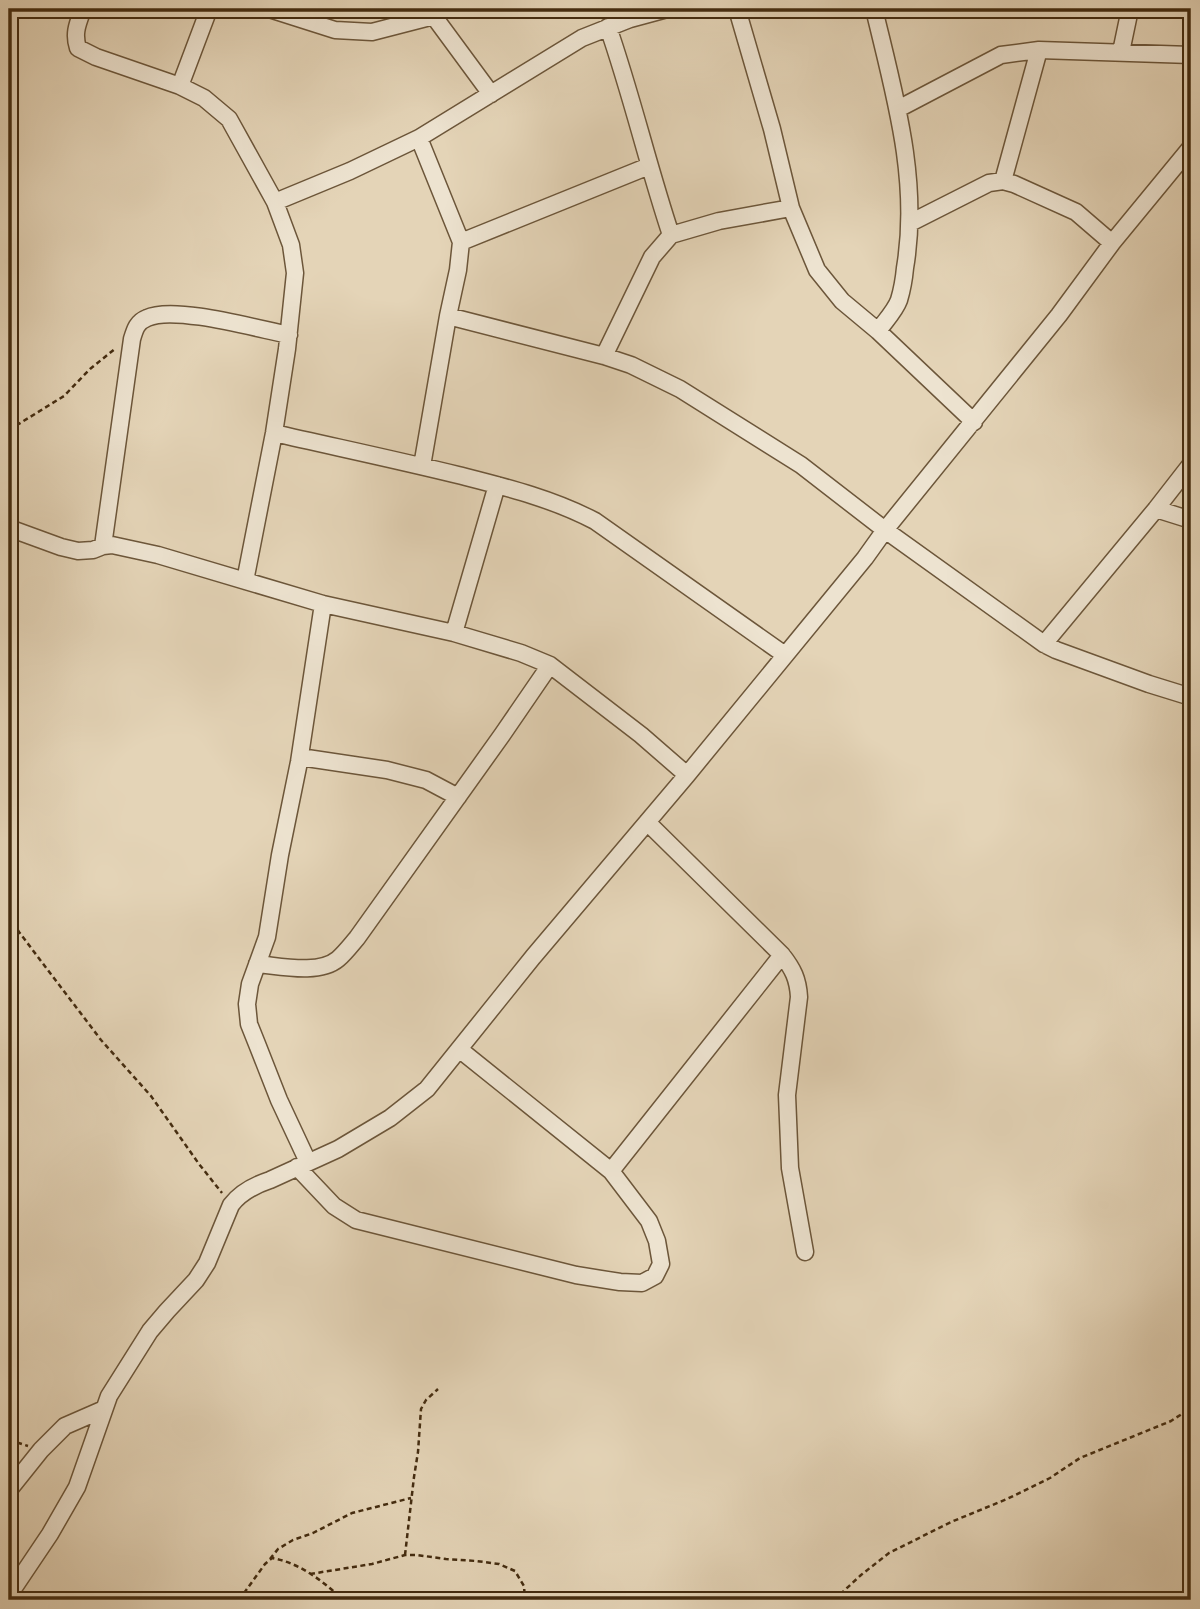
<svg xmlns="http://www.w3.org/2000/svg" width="1200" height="1609" font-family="'Gentium Book Plus',serif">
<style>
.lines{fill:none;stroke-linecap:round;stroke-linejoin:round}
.minor-casing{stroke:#6c563a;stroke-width:19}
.path{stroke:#442c10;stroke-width:2.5;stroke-dasharray:5 3.5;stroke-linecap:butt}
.minor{stroke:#ede3d0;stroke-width:16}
</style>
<rect width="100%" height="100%" fill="#e4d4b7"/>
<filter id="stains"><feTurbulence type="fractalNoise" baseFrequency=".00286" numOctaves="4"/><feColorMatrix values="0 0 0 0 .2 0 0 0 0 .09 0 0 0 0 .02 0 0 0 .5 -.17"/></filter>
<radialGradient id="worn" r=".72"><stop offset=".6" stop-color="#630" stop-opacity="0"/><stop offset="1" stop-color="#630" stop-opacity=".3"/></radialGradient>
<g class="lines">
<defs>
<path id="minor" d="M83,9C78,23 73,33 78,48L96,57L180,86L204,98L229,119L275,202L291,245L295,273L287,349L274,433L245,581
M269,9L335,30L372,32L434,16
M430,9L438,22L491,94
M737,9L772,129L791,208L817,270L842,301L878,331L974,422
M874,9C894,93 920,180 905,268C904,279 902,290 899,300C895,311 885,321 878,331
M608,27C632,96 648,166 671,235
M1121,52L1130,9
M180,86L209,9
M898,109L1001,55L1039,50L1191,55
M419,138L461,242L458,270L448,316L422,466
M1003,181L1039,50
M275,202L350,171L419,138L582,38L630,19L667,9
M910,223L989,183L1003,181L1014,184L1076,212L1112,243
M461,242L649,166
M448,316L604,356L631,365L680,389L801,465L885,530L1044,644L1056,650L1149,684L1191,697
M604,356L652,257L671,235L719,221L791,208
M274,433C335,447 397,460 458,475C505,487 551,498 595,521L785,655
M1156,509L1191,520
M9,528L61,547L78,551L93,550L103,546L112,545L158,555L323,604L454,633L521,653L550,665L641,735L687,775
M103,546L132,339C135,329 137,322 147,318C174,305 258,329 289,335
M454,633L497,485
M1044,644L1156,509L1191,464
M300,757L387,770L426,780L458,797
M647,822L782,955C793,969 798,979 799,997L787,1095L790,1168L805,1252
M257,964C280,966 319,975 338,959C345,953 351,945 357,938L502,735L550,665
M308,1162L279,1100L257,1044L249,1024L247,1004L250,984L267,937L280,855L299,762L323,604
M297,1167L334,1206L356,1220L576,1275L620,1282L642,1283L655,1276L661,1264L657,1241L649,1221L611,1171L459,1049
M611,1171L782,955
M9,1490L41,1450L65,1426L104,1409
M9,1595L50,1534L77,1487L109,1396L150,1331L167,1311L196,1280L207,1263L231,1205C240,1193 255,1185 270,1180L338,1149L390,1118L427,1089L533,957L687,775L865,558L885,530L1059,315L1112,243L1191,147"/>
</defs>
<use href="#minor" class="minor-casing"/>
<path class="path" d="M9,430L64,396L90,369L116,348
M9,915L19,932L101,1040L151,1096L199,1164L222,1193
M9,1440L28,1446
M405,1555L414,1477L418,1452L421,1409L426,1400L438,1389
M270,1559L278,1549L293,1540L313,1533L352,1513L411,1498
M310,1574L372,1564L405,1555H417L446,1559L476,1561L499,1564L515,1571L524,1586L525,1600
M239,1600L265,1564L272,1558C300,1563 323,1581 343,1600
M834,1600L861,1575L889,1553L951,1522L1007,1499L1050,1478L1080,1458L1171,1421L1188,1410L1191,1405"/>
<use href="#minor" class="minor"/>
</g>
<rect width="1200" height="1609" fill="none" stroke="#e4d4b7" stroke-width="35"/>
<rect x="10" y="10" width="1179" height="1588" fill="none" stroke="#442c10" stroke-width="3.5"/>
<rect x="18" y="18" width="1165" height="1574" fill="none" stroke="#442c10" stroke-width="2"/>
<rect width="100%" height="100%" filter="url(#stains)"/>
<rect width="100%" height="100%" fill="url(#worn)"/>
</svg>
